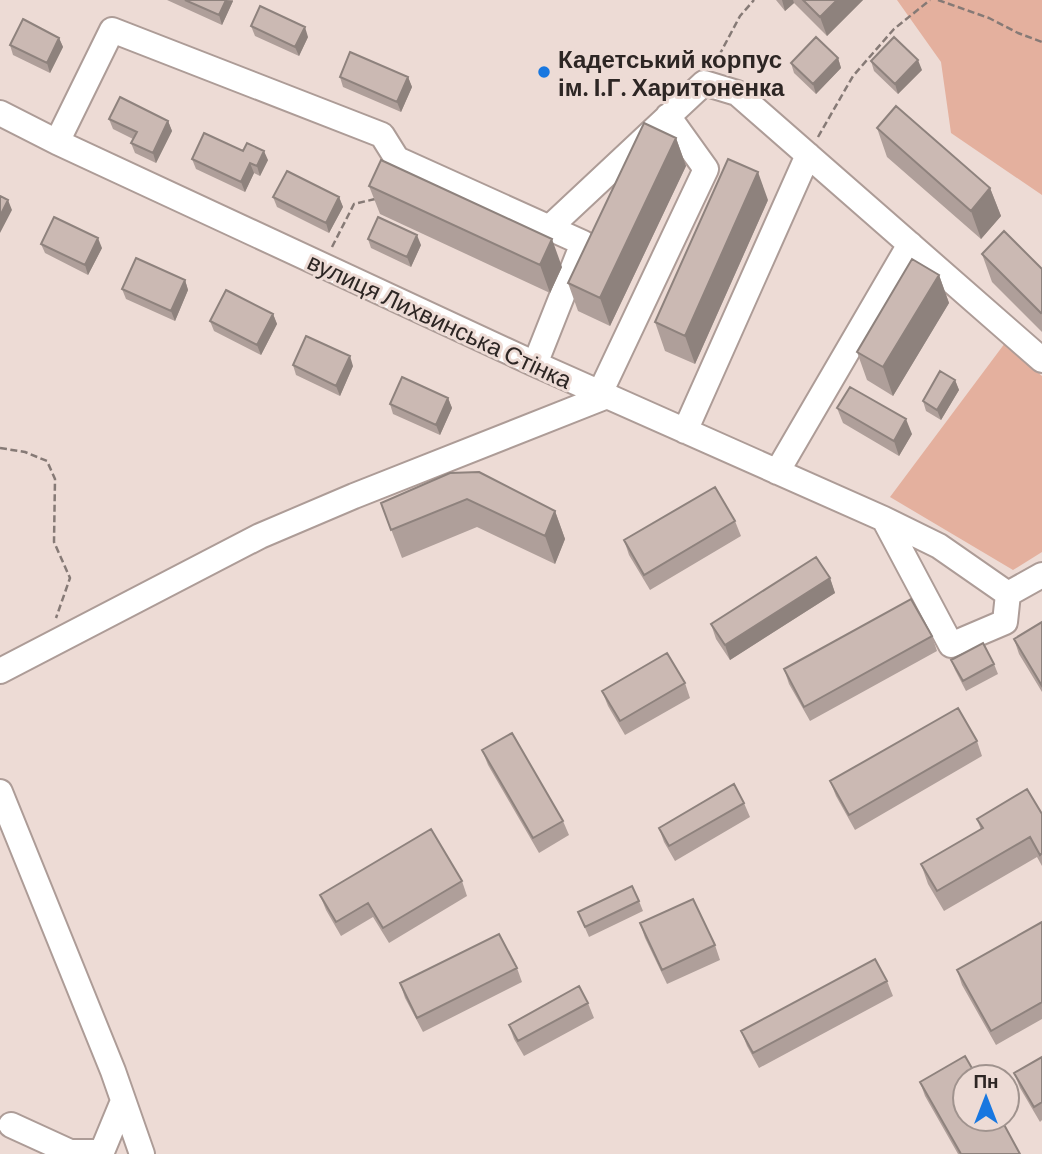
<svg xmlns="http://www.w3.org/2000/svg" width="1042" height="1154" font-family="Barlow,sans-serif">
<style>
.green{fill:#e4b09e}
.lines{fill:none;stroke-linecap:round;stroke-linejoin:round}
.minor-casing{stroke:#ad9c97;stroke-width:28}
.path{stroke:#867a76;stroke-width:2.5;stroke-dasharray:7 3.5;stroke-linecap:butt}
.minor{stroke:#fff;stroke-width:24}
.wall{fill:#af9f9a}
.shaded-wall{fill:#8e827d}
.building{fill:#cbb9b3;stroke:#8e827d;stroke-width:2}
.poi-dot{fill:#1877e0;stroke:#eddbd5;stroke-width:2.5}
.labels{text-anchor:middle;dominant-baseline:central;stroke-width:6;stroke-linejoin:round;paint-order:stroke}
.poi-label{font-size:24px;font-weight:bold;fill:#2d2624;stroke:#eddbd5;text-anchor:start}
.street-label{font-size:24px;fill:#2d2624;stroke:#eddbd5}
</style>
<rect width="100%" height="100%" fill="#eddbd5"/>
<path class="green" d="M897,0H1042V195L951,133L941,62Z
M1005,343L1042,376V552L1013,570L890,497Z"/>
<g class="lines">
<defs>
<path id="minor" d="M0,113L57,142L535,364L884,519L951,645L1005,622L1008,594L939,546L884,519
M57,142L112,30L382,135L397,159L583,243L535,364
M549,228L704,83L737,93L1042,360
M600,393L706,169L668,116
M685,431L808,155
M777,472L910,244
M1008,594L1042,575
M0,671L260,536L354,496L607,396
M0,792L113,1071L142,1154
M11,1125L70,1152H102
M101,1154L123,1101"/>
</defs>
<use href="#minor" class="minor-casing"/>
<path class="path" d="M938,0L989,18L1018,33L1042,42
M714,65L740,16L754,0
M818,137L853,76L894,29L930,0
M332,247L354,204L375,199
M0,448L25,452L47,461L55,479L54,542L70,578L56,618"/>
<use href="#minor" class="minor"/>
</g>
<path class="wall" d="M167,0H233V1L222,25Z
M776,0H863L827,36L794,3L785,11Z
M251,26L308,37L299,56L255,36Z
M59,38L63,47L50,73L13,55L10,45Z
M838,58L841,68L816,94L794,73L791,63Z
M871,61L922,70L898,94L874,71Z
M340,77H408L412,87L401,112L343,87Z
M109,119L168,121L172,131L156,163L135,153L131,143L133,139L113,129Z
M877,128L990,188L1001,216L981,239L887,157Z
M676,138L686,166L610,326L578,311L568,283Z
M243,151L268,160L260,176L254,173L245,192L196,169L192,159Z
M369,186L562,267L550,293L380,214Z
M273,197H339L343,207L329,233L277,207Z
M768,200L695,364L665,351L655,322Z
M368,239L421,245L411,267L371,248Z
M41,244L102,248L88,275L45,253Z
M982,254L1042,269V332L992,282Z
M939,275L949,303L893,396L867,380L857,352Z
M185,280L188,290L175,321L126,299L122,289Z
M273,314L277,324L261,355L214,331L210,321Z
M293,365L353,366L340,396L296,375Z
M955,380L959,390L941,420L926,411L923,401Z
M448,398L452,408L440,435L393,414L390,404Z
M837,408L912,434L899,456L843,423Z
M450,473L555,511L565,539L555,564L477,527L402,558L381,503Z
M735,521L741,536L650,590L629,555L624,540Z
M830,578L835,593L730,660L716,639L711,624Z
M1042,622V692L1019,654L1014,639Z
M932,636L937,651L810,721L789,684L784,669Z
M951,660L994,664L998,674L966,691L955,670Z
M685,683L690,698L625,735L608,706L602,691Z
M977,741L982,756L855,830L836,796L830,781Z
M482,750L563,821L569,835L539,853L488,765Z
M744,803L750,817L675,861L664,842L659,828Z
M1042,814V866L1037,857L944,911L928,884L921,864L981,830L977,819Z
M462,881L467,896L389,943L373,917L341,936L326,910L320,895Z
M639,901L643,911L589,937L578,912Z
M1042,922V1019L996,1045L962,985L957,970Z
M640,923L715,945L720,960L667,984L645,938Z
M517,968L522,982L423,1032L405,998L400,983Z
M887,981L893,996L759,1068L747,1046L741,1031Z
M588,1003L594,1018L524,1056L514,1039L509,1025Z
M1042,1057V1120L1040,1122L1020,1088L1014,1073Z
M920,1082L1020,1154H958L925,1096Z"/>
<path class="shaded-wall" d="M226,0L233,1L222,25L219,15Z
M782,0H793L794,3L785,11Z
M837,0H863L827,36L820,17Z
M305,27L308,37L299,56L295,47Z
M59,38L63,47L50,73L47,63Z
M838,58L841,68L816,94L813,84Z
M918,60L922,70L898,94L895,84Z
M408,77L412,87L401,112L397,102Z
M168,121L172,131L156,163L153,153Z
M676,138L686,166L610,326L600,298Z
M264,151L268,160L260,176L257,166Z
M250,163L254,173L245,192L241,182Z
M758,172L768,200L695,364L685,336Z
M990,188L1001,216L981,239L971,211Z
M339,197L343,207L329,233L326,223Z
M8,200L12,210L0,233V216Z
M417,235L421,245L411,267L407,257Z
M98,238L102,248L88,275L85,265Z
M552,239L562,267L550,293L540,265Z
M939,275L949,303L893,396L883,367Z
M185,280L188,290L175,321L171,311Z
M273,314L277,324L261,355L257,345Z
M350,356L353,366L340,396L336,386Z
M955,380L959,390L941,420L937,410Z
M448,398L452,408L440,435L436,425Z
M906,419L912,434L899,456L894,441Z
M555,511L565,539L555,564L545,536Z
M830,578L835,593L730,660L725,645Z"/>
<path class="building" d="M185,0H226L219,15Z
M803,0H837L820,17Z
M260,6L305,27L295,47L251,26Z
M23,19L59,38L47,63L10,45Z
M816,37L838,58L813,84L791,63Z
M894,37L918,60L895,84L871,61Z
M350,52L408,77L397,102L340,77Z
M120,97L168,121L153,153L131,143L137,132L109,119Z
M896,106L990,188L971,211L877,128Z
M644,123L676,138L600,298L568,283Z
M204,133L243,151L247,143L264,151L257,166L250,163L241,182L192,159Z
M728,159L758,172L685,336L655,322Z
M381,160L552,239L540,265L369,186Z
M287,171L339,197L326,223L273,197Z
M0,196L8,200L0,216Z
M54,217L98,238L85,265L41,244Z
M378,217L417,235L407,257L368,239Z
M1004,231L1042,269V312L1041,313L982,254Z
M136,258L185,280L171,311L122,289Z
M912,259L939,275L883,367L857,352Z
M226,290L273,314L257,345L210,321Z
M306,336L350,356L336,386L293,365Z
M940,371L955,380L937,410L923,401Z
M402,377L448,398L436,425L390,404Z
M850,387L906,419L894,441L837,408Z
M479,472L555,511L545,536L467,499L391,530L381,503L450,473Z
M715,487L735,521L644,575L624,540Z
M816,557L830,578L725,645L711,624Z
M911,599L932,636L804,707L784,669Z
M1042,622V686L1014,639Z
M983,643L994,664L963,681L951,660Z
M667,653L685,683L620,721L602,691Z
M958,708L977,741L849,815L830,781Z
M512,733L563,821L533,838L482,750Z
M734,784L744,803L669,846L659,828Z
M1027,789L1042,814V853L1040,855L1030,837L937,891L921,864L983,828L977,819Z
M431,829L462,881L383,928L368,903L336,922L320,895Z
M632,886L639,901L585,927L578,912Z
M693,899L715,945L662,970L640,923Z
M1042,922V1002L991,1031L957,970Z
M499,934L517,968L417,1018L400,983Z
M875,959L887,981L753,1053L741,1031Z
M579,986L588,1003L518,1041L509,1025Z
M965,1056L977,1077H965V1119H1001L1020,1154H961L920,1082Z
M1042,1057V1102L1034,1107L1014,1073Z"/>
<circle class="poi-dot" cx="544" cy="72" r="7"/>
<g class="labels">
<g class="poi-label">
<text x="558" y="58">Кадетський корпус<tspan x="558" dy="28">ім. І.Г. Харитоненка</tspan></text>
</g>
<g class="street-label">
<text transform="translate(440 320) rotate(25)">вулиця Лихвинська Стінка</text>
</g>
</g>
<g transform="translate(986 1098)"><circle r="33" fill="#eddbd5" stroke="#a0938e" stroke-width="2"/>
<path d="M0-5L12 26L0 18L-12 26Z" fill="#1877e0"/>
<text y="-10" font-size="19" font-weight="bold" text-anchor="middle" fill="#2d2624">Пн</text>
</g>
</svg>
